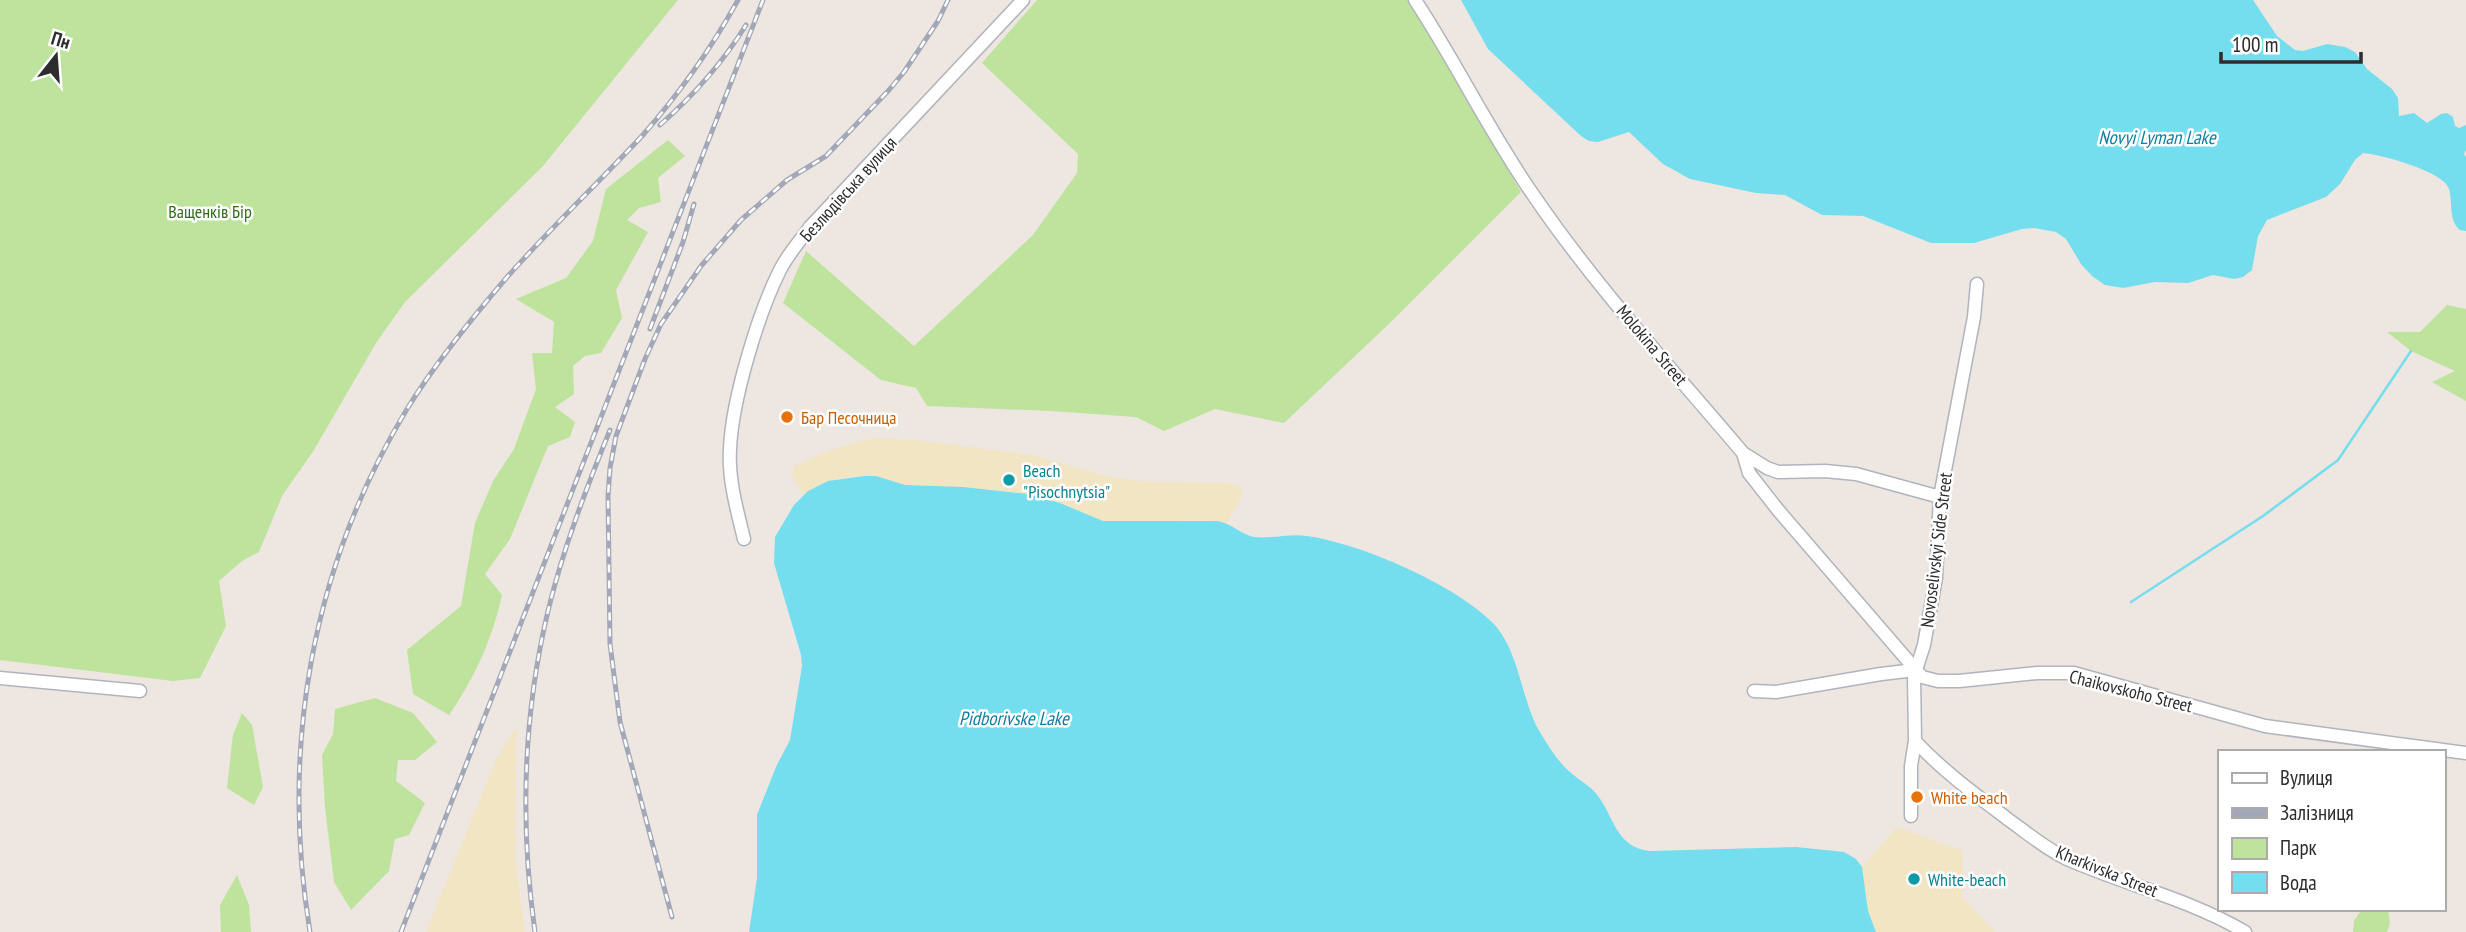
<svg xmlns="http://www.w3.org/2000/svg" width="2466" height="932" font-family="'PT Sans Narrow',sans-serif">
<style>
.green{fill:#bee39d}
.sand{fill:#f2e5c4}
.water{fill:#75deee}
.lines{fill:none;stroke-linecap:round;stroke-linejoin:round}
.stream{stroke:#75deee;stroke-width:2.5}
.minor-casing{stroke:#b0b4bd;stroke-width:15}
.minor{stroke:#fff;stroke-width:12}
.rail-casing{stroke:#a2a8b7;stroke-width:5}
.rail{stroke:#fff;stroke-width:2.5;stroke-dasharray:8;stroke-linecap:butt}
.food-dot{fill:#e8710a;stroke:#fff;stroke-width:2.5}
.culture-dot{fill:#0f9aa8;stroke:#fff;stroke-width:2.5}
.labels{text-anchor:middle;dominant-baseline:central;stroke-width:5;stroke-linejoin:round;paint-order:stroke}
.street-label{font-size:18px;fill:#2d2d2d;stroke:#fff}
.park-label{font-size:18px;fill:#376b1c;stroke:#fff}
.food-label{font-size:18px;fill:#c56008;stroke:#fff;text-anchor:start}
.culture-label{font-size:18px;fill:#0d838f;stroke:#fff;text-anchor:start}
.water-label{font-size:19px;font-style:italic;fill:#0f809f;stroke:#fff}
</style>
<rect width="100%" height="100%" fill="#eee6e0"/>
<path class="green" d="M0,0H678L543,166L405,302L376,343L314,450L282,496L259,552L242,561L219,581L226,626L200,678L173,681L0,660Z
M1037,0H1410L1521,192L1392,321L1284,423L1215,409L1164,431L1136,417L1051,411L927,406L916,388L881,380L783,303L806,251L914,346L1033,235L1077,173L1078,154L982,63Z
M668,140L685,156L658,178L661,202L639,208L627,220L648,232L616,290L622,318L601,353L585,356L573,366L574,394L555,407L575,422L570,437L548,446L510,539L485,574L502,595C492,640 475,677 449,715L413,694L407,650L461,606L475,523L493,481L514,449L536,389L532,353H552L554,322L516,299L566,278L593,241L606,189Z
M2447,305L2466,309V401L2432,382L2455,371L2411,351L2387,332H2420Z
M375,698L413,713L437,742L415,760H398L396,781L425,803L409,835L395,839L389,871L351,910L334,882L325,807L322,755L333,734L335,709Z
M242,713L252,725L263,787L254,805L227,788L233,735Z
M237,875L249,905L251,932H221L220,905Z
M2362,909H2388L2390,923L2387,932H2353L2354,921Z"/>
<path class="sand" d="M879,438L917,440L1032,455L1106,476L1137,481L1227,483L1238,486L1243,494L1227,523C1186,516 1144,527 1104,521C1082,518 1065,503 1044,498C998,486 952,490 905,485C888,484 876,475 858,476C837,478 820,482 803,495L792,475L794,466C822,453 848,442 879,438Z
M517,727L515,833L517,873L525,932H426L497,757Z
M1897,827L1963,851L1962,897L1995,932H1876L1868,911L1862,867Z"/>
<path class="water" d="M1461,0H2253L2277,36L2295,50L2303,51L2327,44L2345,47L2355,52L2367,69L2392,89L2398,98L2399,116L2414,113L2427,123L2441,114L2447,113L2453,117L2455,126L2459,128L2466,125V150L2464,154L2466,157V231L2460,230C2448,220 2453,202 2449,189C2445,172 2380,154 2363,153L2355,160L2340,184L2326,197L2267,220L2258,236L2252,270L2243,277L2234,279L2213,275L2188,283L2155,282L2123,288L2105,285L2092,276L2081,264L2066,239L2056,232L2034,228L2022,229L1974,243H1931L1863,216L1822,215L1785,195L1756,193L1690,179L1663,164L1629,132L1598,142L1589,141L1581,136L1488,49Z
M864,476H876L905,485L963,487L1028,494L1060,503L1103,521H1217C1232,523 1240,534 1254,537C1272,539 1289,533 1307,536C1362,544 1454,584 1493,623C1520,651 1521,702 1541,734C1549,747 1559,763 1570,772C1580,781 1591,786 1598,796C1615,819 1616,847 1650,851L1796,847L1844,852L1856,859L1862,867L1868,911L1876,932H749L757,878V815L776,767L790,740L802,666L801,655L774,563L775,537L794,505L808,491L828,481Z"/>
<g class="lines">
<path class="stream" d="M2131,602L2263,516L2338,460L2411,351"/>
<defs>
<path id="minor" d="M1415,0C1457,64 1490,133 1534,196C1596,287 1672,369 1743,453L1749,473L1778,510L1922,677L1938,681H1959L2037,673H2074L2265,726L2466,753
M1743,453L1767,468L1778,472L1825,471L1856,474L1940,497
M744,539C737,510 728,479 730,449C732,400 758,314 780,270C788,254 800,241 810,227L1023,0
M0,678L140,691
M1754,691L1776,692L1881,674L1915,670
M1915,741C1943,771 1976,795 2009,820C2027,833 2046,849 2067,859C2126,885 2189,899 2245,932
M1911,816V766L1915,741L1914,676L1924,645L1936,578L1940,497L1974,317L1977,284"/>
</defs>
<use href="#minor" class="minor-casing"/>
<use href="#minor" class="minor"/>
<defs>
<path id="rail" d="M660,125C694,95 722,64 746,25
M650,329L683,242L694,204
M672,917L620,722L610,644L608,496L610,468L616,436L645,359L661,324L701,266L741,220L787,180L826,156L889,90L904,72L938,21L948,0
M310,932C280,749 311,568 407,409C436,362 472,318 508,276C551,228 598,183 642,136C679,94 711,49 738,0
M401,932L763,0
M535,932C520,825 523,716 548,611C563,549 586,489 610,430"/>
</defs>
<use href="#rail" class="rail-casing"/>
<use href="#rail" class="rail"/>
</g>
<g class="food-dot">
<circle cx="787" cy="417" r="7"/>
<circle cx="1917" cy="797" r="7"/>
</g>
<g class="culture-dot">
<circle cx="1009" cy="480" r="7"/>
<circle cx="1914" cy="879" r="7"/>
</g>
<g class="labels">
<g class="street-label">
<text transform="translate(848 189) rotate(-48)">Безлюдівська вулиця</text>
<text transform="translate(1652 345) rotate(50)">Molokina Street</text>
<text transform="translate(1936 550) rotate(-83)">Novoselivskyi Side Street</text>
<text transform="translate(2131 691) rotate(14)">Chaikovskoho Street</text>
<text transform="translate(2107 871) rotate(22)">Kharkivska Street</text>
</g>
<g class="park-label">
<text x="210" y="211">Ващенків Бір</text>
</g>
<g class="food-label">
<text x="801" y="417">Бар Песочница</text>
<text x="1931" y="797">White beach</text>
</g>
<g class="culture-label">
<text x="1023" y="470">Beach<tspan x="1023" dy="21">"Pisochnytsia"</tspan></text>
<text x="1928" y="879">White-beach</text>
</g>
<g class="water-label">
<text x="2157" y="137">Novyi Lyman Lake</text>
<text x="1014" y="718">Pidborivske Lake</text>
</g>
</g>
<rect x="2218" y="750" width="228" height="161" fill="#ffffff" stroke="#ababab" stroke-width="2"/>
<rect x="2232" y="773" width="35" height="10" fill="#ffffff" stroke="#ababab" stroke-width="2"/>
<text x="2280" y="785" font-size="21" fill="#2d2d2d">Вулиця</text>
<rect x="2232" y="808" width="35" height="10" fill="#a2a8b7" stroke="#ababab" stroke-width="2"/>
<text x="2280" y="820" font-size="21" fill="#2d2d2d">Залізниця</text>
<rect x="2232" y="838" width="35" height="21" fill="#bee39d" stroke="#ababab" stroke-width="2"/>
<text x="2280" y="855" font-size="21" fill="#2d2d2d">Парк</text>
<rect x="2232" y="872" width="35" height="21" fill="#75deee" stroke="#ababab" stroke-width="2"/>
<text x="2280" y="890" font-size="21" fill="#2d2d2d">Вода</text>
<g transform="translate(56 56) rotate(17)" stroke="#ffffff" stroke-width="5" paint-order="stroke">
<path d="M0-5L12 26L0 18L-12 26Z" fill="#2d2d2d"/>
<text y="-10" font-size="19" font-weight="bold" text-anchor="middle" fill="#2d2d2d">Пн</text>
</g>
<path d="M2221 52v10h140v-10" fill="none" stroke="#2d2d2d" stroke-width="3.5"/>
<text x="2232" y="52" font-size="21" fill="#2d2d2d" stroke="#ffffff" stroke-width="5" paint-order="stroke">100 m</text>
</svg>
